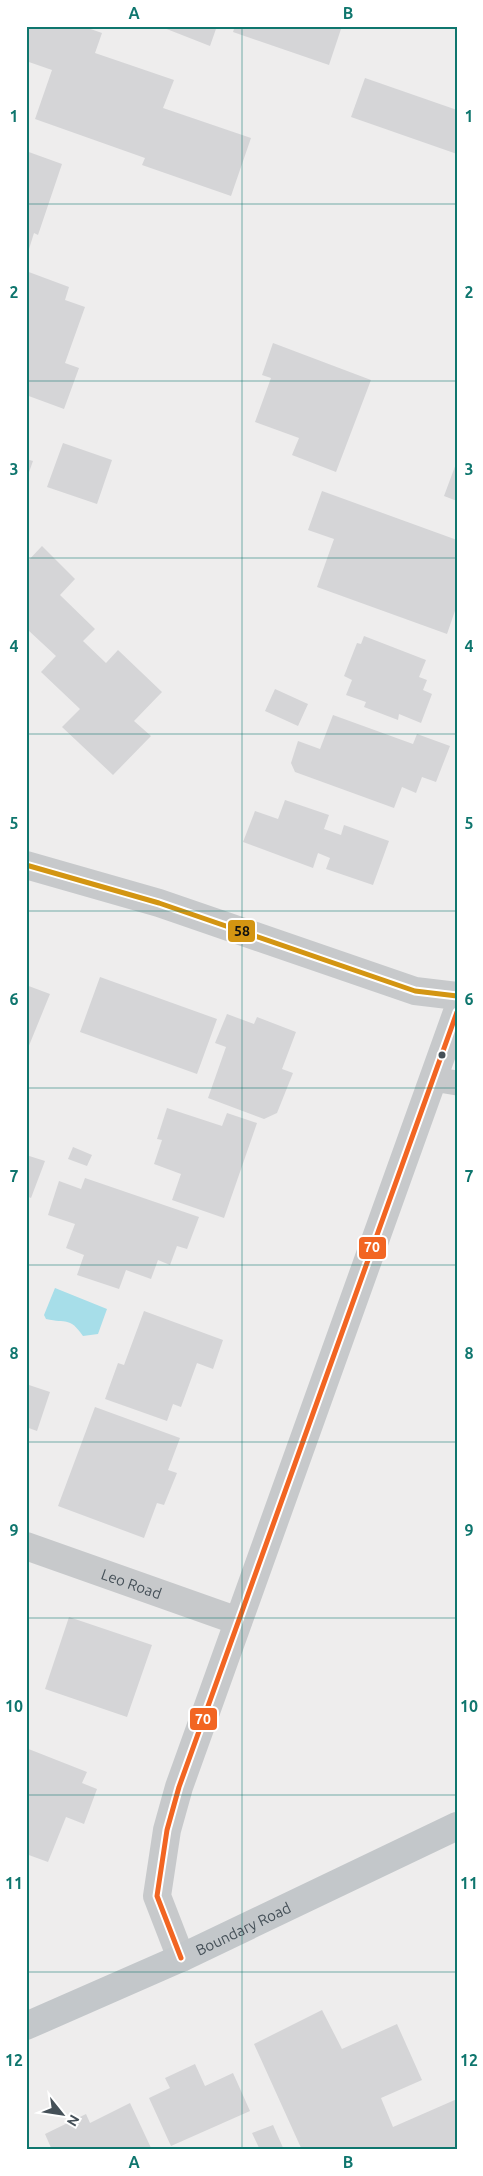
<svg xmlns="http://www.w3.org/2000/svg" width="483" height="2176" font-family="Ubuntu,sans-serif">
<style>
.water{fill:#a7dee9}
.building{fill:#d5d5d7}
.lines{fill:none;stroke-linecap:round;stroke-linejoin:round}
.service{stroke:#c7c9cb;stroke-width:25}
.minor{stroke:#c7c9cb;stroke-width:28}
.tertiary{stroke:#c7c9cb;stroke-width:28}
.primary{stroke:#c3c7ca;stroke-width:28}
.bus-1-casing{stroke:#fff;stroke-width:9}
.bus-2-casing{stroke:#fff;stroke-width:9}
.bus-1{stroke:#d39512;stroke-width:5}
.bus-2{stroke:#f26522;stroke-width:5}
.grid{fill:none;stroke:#0f766e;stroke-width:1;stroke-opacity:0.55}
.bus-dot{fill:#455058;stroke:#fff;stroke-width:2}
.labels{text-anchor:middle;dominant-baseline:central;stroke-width:4.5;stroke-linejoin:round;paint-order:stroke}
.street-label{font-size:15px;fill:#455058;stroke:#fff}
.line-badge{stroke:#fff;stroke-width:2}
.badge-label{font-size:14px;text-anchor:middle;font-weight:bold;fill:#fff}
.pale-badge-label{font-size:14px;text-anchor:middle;font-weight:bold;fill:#111}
.neatline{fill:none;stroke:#0f766e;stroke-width:2}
.grid-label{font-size:16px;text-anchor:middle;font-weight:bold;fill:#0f766e}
</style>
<rect width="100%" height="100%" fill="#eeeded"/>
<path class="water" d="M55,1288L107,1309L98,1334L83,1336C69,1316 67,1324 46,1319L44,1315Z"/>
<path class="building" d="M26,26H82L102,33L95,53L174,80L163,108L251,138L231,196L142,165L145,158L35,119L52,70L26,61Z
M159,26H217L210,46Z
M235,26H342L329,65L233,32Z
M365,78L457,110V154L351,117Z
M26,151L62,164L38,235L34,233L29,249L26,248Z
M26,271L69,287L65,300L85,307L65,363L79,368L64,409L26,395Z
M273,343L371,380L336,472L292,455L299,438L255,422L271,378L262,375Z
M63,443L112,460L97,504L47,487Z
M26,459L33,461L28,475H26Z
M457,461V501L444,496Z
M322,491L457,540V605L447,634L317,587L334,539L308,530Z
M42,546L75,579L60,595L95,629L83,641L106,663L118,650L162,692L134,721L151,736L113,775L62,727L80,709L41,672L56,656L28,630L26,631V563Z
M364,636L426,660L419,677L427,680L423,690L432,694L421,723L399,714L398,720L364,707L366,702L346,695L352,680L344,676L357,643L361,644Z
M275,689L308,704L298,726L265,711Z
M333,715L413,744L417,734L450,746L436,782L422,777L416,793L402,787L394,808L295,772L291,763L298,741L320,749Z
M285,800L329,815L324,829L341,835L344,825L389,841L373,885L326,869L330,858L318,853L313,868L243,842L255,811L278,819Z
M100,977L217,1019L197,1074L80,1032Z
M26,985L50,994L26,1053Z
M227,1014L254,1024L257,1017L296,1032L282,1069L293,1073L277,1113L264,1119L208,1098L226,1047L215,1043Z
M167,1108L222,1126L227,1113L257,1123L224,1218L172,1200L181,1174L154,1164L162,1140L157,1139Z
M73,1147L92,1155L87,1166L68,1159Z
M26,1155L45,1161L31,1198L26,1196Z
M85,1178L199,1217L187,1249L177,1246L170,1265L158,1260L151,1279L126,1270L119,1289L77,1275L84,1255L66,1248L75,1224L48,1215L59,1181L81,1189Z
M144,1311L223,1340L213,1369L197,1363L181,1407L173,1404L167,1421L105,1399L118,1363L124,1365Z
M26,1384L50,1392L37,1431L26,1427Z
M95,1407L180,1438L168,1470L177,1473L164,1505L157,1503L144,1538L58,1506Z
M69,1617L152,1645L127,1717L45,1689Z
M26,1748L87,1772L82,1783L97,1789L84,1824L66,1817L48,1862L26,1854Z
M322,2010L342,2049L397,2024L422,2080L381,2098L393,2127L457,2099V2150H302L254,2044Z
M195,2064L205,2086L233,2073L250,2111L171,2146L149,2098L170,2088L165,2078Z
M130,2103L152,2150H52L45,2134L86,2114L90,2123Z
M273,2125L284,2150H260L252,2133Z"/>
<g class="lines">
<path class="service" d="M433,1079L457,1083"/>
<g class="minor">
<path d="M26,865L159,903L415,991L457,996"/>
<path id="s1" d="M26,1546L238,1621"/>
</g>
<path class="tertiary" d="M181,1958L157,1896L167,1830L179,1787L457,1012"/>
<path class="primary" id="s2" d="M26,2026L181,1958L457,1826"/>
<defs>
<path id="bus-1" d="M26,865L159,903L415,991L457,996"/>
<path id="bus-2" d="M181,1958L157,1896L167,1830L179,1787L457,1012"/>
</defs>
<use href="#bus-1" class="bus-1-casing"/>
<use href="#bus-2" class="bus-2-casing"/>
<use href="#bus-1" class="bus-1"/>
<use href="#bus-2" class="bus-2"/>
</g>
<path class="grid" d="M242,26V2150M26,204H457M26,381H457M26,558H457M26,734H457M26,911H457M26,1088H457M26,1265H457M26,1442H457M26,1618H457M26,1795H457M26,1972H457"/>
<circle class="bus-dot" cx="442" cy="1055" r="4.5"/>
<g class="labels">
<g class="street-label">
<text stroke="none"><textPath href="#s1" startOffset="112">Leo Road</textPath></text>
<text stroke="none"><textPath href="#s2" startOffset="238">Boundary Road</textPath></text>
</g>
</g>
<g class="line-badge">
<rect x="227" y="919" width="29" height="24" rx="5" fill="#d39512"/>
<rect x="358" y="1236" width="29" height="24" rx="5" fill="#f26522"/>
<rect x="189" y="1707" width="29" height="24" rx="5" fill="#f26522"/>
</g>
<g class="badge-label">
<text x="372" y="1252">70</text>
<text x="203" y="1724">70</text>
</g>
<g class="pale-badge-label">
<text x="242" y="936">58</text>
</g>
<rect width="483" height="2176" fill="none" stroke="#ffffff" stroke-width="55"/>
<g transform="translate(62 2114) rotate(120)" stroke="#ffffff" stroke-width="4" paint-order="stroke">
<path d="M0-4L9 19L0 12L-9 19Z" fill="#455058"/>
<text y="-8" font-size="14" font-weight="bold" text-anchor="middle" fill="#455058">N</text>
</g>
<rect x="28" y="28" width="428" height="2120" class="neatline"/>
<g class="grid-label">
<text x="134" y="19">A</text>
<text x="348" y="19">B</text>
<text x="14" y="122">1</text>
<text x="469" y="122">1</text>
<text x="14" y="298">2</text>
<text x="469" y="298">2</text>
<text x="14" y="475">3</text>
<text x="469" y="475">3</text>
<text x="14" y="652">4</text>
<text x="469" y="652">4</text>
<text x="14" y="829">5</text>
<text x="469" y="829">5</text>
<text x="14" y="1005">6</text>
<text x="469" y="1005">6</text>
<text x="14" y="1182">7</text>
<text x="469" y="1182">7</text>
<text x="14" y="1359">8</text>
<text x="469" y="1359">8</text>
<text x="14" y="1536">9</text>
<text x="469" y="1536">9</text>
<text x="14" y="1712">10</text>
<text x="469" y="1712">10</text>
<text x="14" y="1889">11</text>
<text x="469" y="1889">11</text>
<text x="14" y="2066">12</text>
<text x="469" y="2066">12</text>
<text x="134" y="2168">A</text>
<text x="348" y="2168">B</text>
</g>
</svg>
